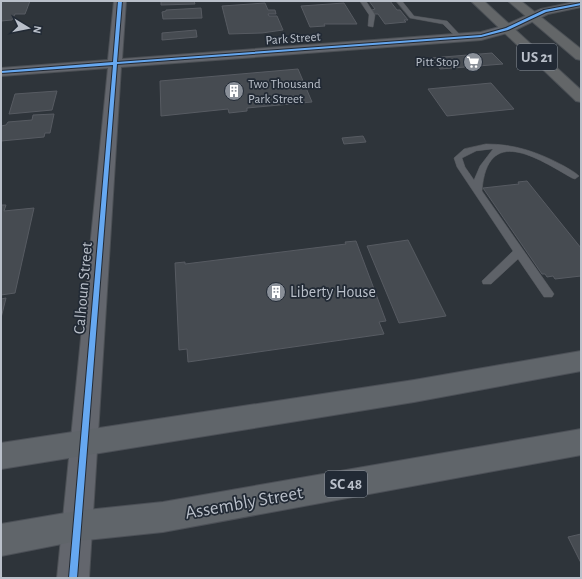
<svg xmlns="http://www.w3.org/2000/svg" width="582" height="579" font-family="'Alegreya Sans',sans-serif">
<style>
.building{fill:#464b51;stroke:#575b62}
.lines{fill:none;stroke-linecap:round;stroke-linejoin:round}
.lane-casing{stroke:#4c5055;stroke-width:1}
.secondary-casing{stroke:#4c5055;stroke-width:2}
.primary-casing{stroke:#4c5057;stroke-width:2}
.highway-casing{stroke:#4b5056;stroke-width:2}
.lane{fill:#5e6268;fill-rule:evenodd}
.secondary{fill:#63666d;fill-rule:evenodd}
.primary{fill:#60656a;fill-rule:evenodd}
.highway{fill:#636668;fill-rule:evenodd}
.cycleway-casing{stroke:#222a35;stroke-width:2}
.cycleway{fill:#66a8f1;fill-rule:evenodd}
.labels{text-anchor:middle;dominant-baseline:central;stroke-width:3.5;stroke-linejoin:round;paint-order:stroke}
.far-street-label{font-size:13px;fill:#bac0ca;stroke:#222a35}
.far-poi-label{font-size:13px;fill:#bac0ca;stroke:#222a35;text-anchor:end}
.shield{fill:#222a35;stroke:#8c939d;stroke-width:1}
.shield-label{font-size:15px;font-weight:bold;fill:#bac0ca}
.street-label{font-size:16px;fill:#bac0ca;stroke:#222a35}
.poi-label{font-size:16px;fill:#bac0ca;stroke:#222a35;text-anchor:start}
.near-street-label{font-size:19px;fill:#bac0ca;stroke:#222a35}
</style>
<rect width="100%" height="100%" fill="#2e343a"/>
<path class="building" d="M1,1H30L25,14H15L12,20L1,21Z
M161,1H194L195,4L161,5Z
M369,1H390L397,10H400L408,20H404L406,22L385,24L378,14H374L372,10L375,9Z
M265,3L268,10H275L276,14H268L269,16H277L283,30L262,33L229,34L222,6Z
M344,3L357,24H324L325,26L310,27L301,6Z
M201,8L202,18L163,19L162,12L166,11V10Z
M196,30L197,37L162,40V33Z
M492,53L503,64L440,69L431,58Z
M298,69L312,102L247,108V111L229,113L228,109L161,116L160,81Z
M491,83L514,109L447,116L428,89Z
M57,91L52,110L9,114L15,94Z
M54,114L50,133H45L44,137L1,141V126L6,125L8,122L32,120L33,115Z
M363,136L366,142L344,144L342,138Z
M527,181L581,248V276L555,279L553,276L547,277L545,274H542L483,188L519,184L518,182Z
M1,205H6L4,211L34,208L15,293L1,295Z
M408,240L446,316L399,323L367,246Z
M356,241L386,321L379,322L384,334L188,362L187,349L179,350L175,263L185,262V264L346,244L345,242Z
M6,298L1,318V299Z
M581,534V563L568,537Z"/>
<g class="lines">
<defs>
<path id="lane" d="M360,1H366L375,15L373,27L368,26L369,15Z
M396,1H402L414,16L447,21L462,37L457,38L443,24L410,18Z
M486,144C515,144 538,152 564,166C569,169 575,172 579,176L575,179L572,178C537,158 487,124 482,191L552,291L554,294L552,297H544L518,259L491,284H483L482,281L513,251L457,167L454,158L464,149ZM493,149L480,166L474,180L465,167L462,158L476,151Z"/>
<path id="secondary" d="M114,1H126L122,59L481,32L503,26L541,9L579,1H581V7L548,14L511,32L481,40L121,67L89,578H57L108,68L1,76V68L108,60Z"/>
<path id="primary" d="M581,351V371L414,402L1,469V443L414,380Z
M581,429V455L163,532L77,541L1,556V524L77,511L163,502Z"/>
<path id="highway" d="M471,1H484L581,90V102L576,101Z
M508,1H521L581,49V60L576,59Z"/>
</defs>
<use href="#lane" class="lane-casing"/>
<use href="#secondary" class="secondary-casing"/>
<use href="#primary" class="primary-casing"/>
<use href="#highway" class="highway-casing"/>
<use href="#lane" class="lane"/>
<use href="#secondary" class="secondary"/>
<use href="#primary" class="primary"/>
<use href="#highway" class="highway"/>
<defs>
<path id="cycleway" d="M118,1H122L117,62L481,35L506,28L544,10L581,3V5L546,12L508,30L481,37L117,64L77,578H69L113,65L1,73V71L113,62Z"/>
</defs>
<use href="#cycleway" class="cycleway-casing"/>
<use href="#cycleway" class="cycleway"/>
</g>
<defs>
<symbol id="supermarket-disc" viewBox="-11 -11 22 22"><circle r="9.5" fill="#898f98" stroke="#222a35"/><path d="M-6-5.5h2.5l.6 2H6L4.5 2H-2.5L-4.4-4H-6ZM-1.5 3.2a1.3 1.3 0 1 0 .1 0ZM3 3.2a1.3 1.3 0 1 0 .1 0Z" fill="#fff"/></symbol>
<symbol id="building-disc" viewBox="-11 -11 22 22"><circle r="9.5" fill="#898f98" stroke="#222a35"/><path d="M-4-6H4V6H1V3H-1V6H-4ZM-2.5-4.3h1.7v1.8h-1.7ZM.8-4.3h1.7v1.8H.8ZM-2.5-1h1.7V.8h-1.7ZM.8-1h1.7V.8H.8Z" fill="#fff"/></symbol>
</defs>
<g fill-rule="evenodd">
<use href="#supermarket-disc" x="462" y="51" width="22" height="22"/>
<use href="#building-disc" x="223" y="80" width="22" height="22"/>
<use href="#building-disc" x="265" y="281" width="22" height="22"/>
</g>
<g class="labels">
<g class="far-street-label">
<text transform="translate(293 39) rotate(-4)">Park Street</text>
</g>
<g class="far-poi-label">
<text x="459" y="62">Pitt Stop</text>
<text x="248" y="84" text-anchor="start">Two Thousand<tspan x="248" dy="15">Park Street</tspan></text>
</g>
<g class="shield">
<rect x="517" y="44" width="40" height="26" rx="3"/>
<rect x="325" y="471" width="42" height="26" rx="3"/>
</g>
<g class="shield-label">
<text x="537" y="57">US 21</text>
<text x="346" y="484">SC 48</text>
</g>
<g class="street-label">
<text transform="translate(83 288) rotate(-85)">Calhoun Street</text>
</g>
<g class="poi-label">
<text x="290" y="292">Liberty House</text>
</g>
<g class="near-street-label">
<text transform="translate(244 503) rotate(-10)">Assembly Street</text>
</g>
</g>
<rect width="582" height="579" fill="none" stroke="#bac0ca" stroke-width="4"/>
<g transform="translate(28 28) rotate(100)" stroke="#222a35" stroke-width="3" paint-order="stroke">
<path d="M0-3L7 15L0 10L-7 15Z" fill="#bac0ca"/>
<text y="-6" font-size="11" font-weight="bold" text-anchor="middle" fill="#bac0ca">N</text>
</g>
</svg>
